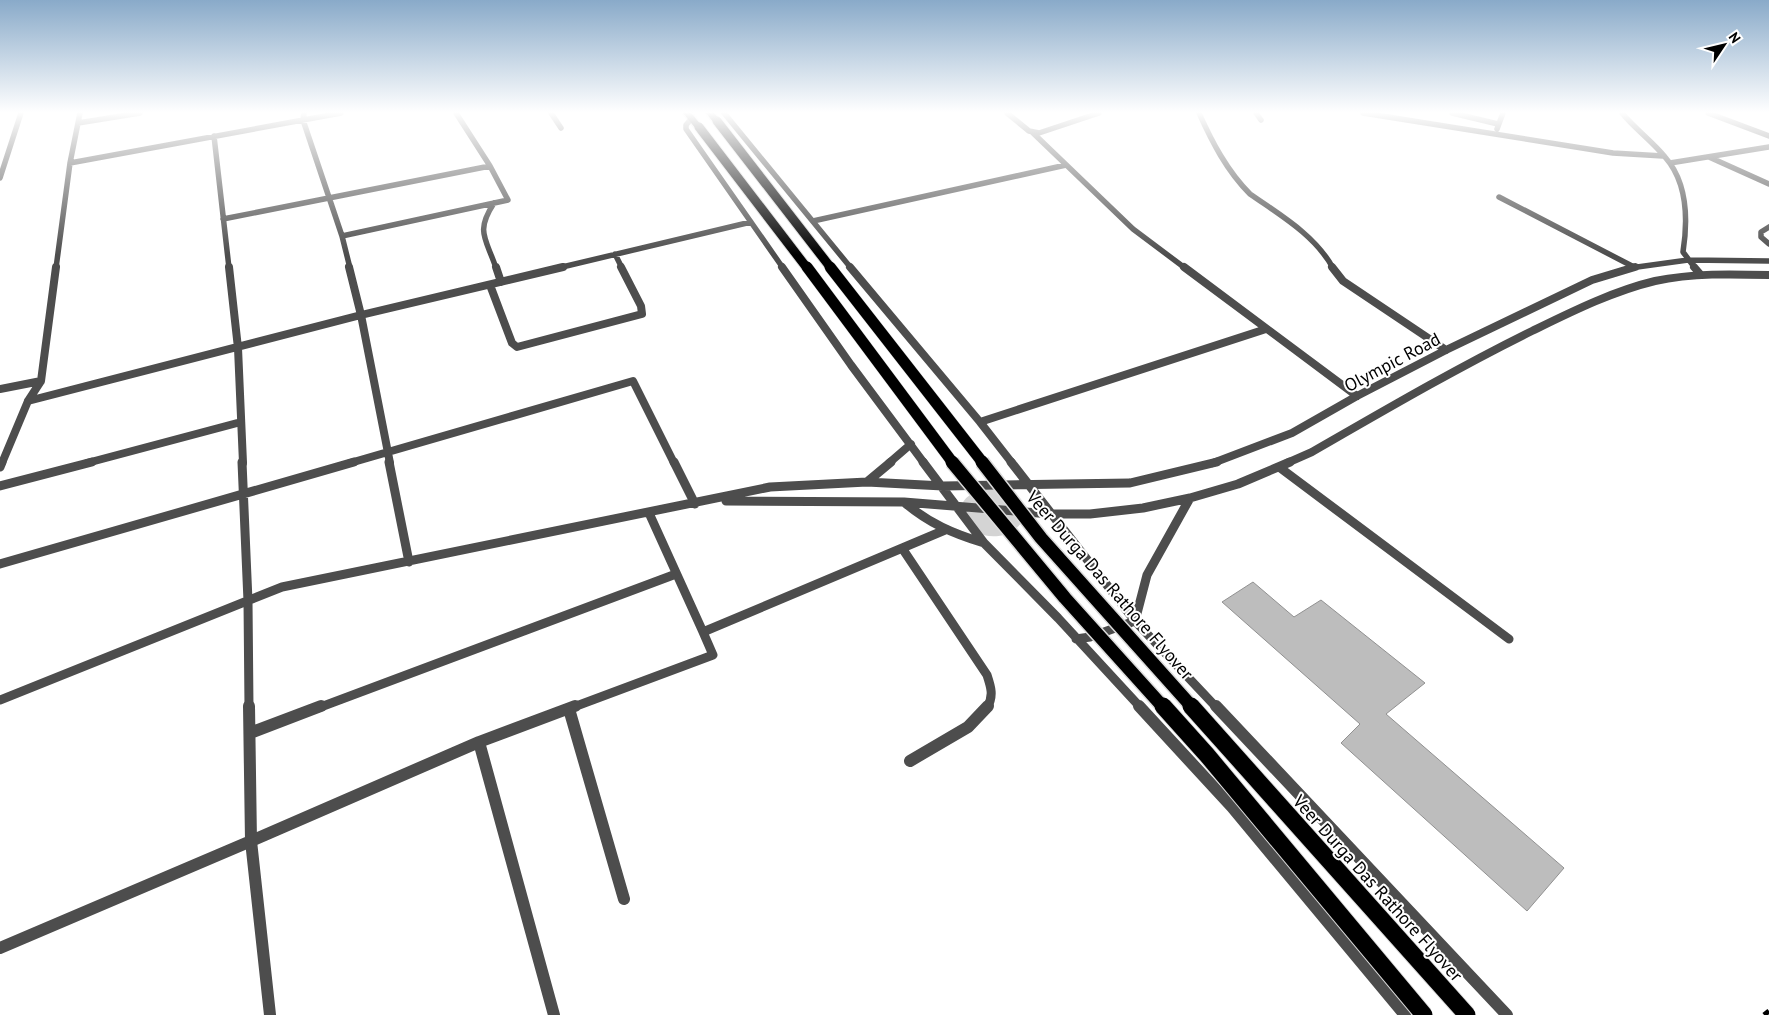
<svg xmlns="http://www.w3.org/2000/svg" width="1769" height="1015" font-family="'PT Sans',sans-serif">
<style>
.green{fill:#d4d4d4}
.building{fill:#bdbdbd;stroke:#919191}
.lines{fill:none;stroke-linecap:round;stroke-linejoin:round}
.major-casing{stroke:#dbdbdb;stroke-width:3}
.minor-far3{stroke:#4d4d4d;stroke-width:5.5}
.minor-far2{stroke:#4d4d4d;stroke-width:8}
.minor-far1{stroke:#4d4d4d;stroke-width:9}
.minor{stroke:#4d4d4d;stroke-width:12}
.major{fill:#000;fill-rule:evenodd}
.rail{stroke:#000;stroke-width:5;stroke-dasharray:10 3 2 3;stroke-linecap:butt}
.major-bridge-far3-casing{stroke:#dbdbdb;stroke-width:11;stroke-linecap:butt}
.major-bridge-far2-casing{stroke:#dbdbdb;stroke-width:12;stroke-linecap:butt}
.major-bridge-far1-casing{stroke:#dbdbdb;stroke-width:16;stroke-linecap:butt}
.major-bridge-casing{stroke:#dbdbdb;stroke-width:19;stroke-linecap:butt}
.major-bridge-far3{stroke:#000;stroke-width:9}
.major-bridge-far2{stroke:#000;stroke-width:11}
.major-bridge-far1{stroke:#000;stroke-width:13}
.major-bridge{stroke:#000;stroke-width:17}
.labels{text-anchor:middle;dominant-baseline:central;stroke-width:4;stroke-linejoin:round;paint-order:stroke}
.street-label{font-size:18px;fill:#000;stroke:#fff}
</style>
<rect width="100%" height="100%" fill="#fff"/>
<path class="green" d="M984,490H996L1024,518C1016,536 992,541 976,532C969,528 964,515 960,509C964,496 972,493 984,490Z"/>
<path class="building" d="M1253,582L1294,617L1321,600L1425,683L1386,714L1564,868L1527,911L1341,743L1360,724L1222,602Z"/>
<g class="lines">
<defs>
<path id="major" d="M683,113H691L703,127L702,129H696Z
M706,113H714L721,121L714,123Z"/>
</defs>
<use href="#major" class="major-casing"/>
<path class="minor-far3" d="M80,113L70,163L341,113
M304,113L303,120L342,236L350,268
M551,113L561,128
M724,113L851,268
M1007,113L1029,131L1039,133L1099,113
M1199,113C1212,142 1227,171 1250,194C1280,215 1315,235 1333,268
M1256,113L1261,120
M1363,113L1613,153L1663,156
M1452,113L1498,124
M1622,113C1635,129 1652,141 1665,157C1688,183 1688,220 1683,252L1695,268
M1708,113L1769,136
M692,118L686,125V129L783,268
M78,123L140,113
M1497,129L1503,113
M1032,132L1133,229L1185,268
M214,136L229,268
M1709,157L1769,184
M1670,163L1769,147
M0,178L21,113
M1499,197L1634,267
M494,203C475,232 486,238 496,268
M223,219L490,166
M813,221L1066,165
M1769,227L1761,232V237L1769,244
M342,236L508,200L490,166L456,113
M615,254L622,268
M56,268L70,163
M558,268L751,222
M1630,268L1688,260L1769,261"/>
<path class="minor-far2" d="M229,267L238,348L243,463
M349,267L361,315L390,463
M496,267L501,282
M782,267L851,365L924,463
M850,267L980,422L1012,463
M1184,267L1357,396
M1332,267L1343,281L1446,350
M1694,267L1700,274
M490,285L512,343L517,347L642,314L641,306L621,267
M41,381L56,267
M0,389L41,381L28,401L2,463
M28,401L361,315L563,267
M980,422L1266,329
M87,463L241,422
M350,463L633,381L674,463
M889,463L911,444
M1213,463L1292,433L1357,396L1446,350L1592,280L1635,267
M1287,463L1312,452C1385,410 1457,368 1532,331C1571,312 1613,291 1655,281C1693,273 1731,274 1769,275"/>
<path class="minor-far1" d="M242,462L248,601L249,708
M389,462L409,562
M674,462L695,504
M923,462L984,543L1058,618L1141,708
M1011,462L1135,621L1217,708
M0,467L2,462
M1279,467L1509,639
M867,482L891,462
M0,486L92,462
M726,501L904,502L1051,514H1090L1143,508L1190,498L1238,484L1290,462
M904,502C928,523 954,534 984,543
M649,513L703,632L945,530
M902,548L987,675C991,687 994,696 987,708
M0,564L354,462
M1135,621L1147,575L1190,498
M1076,639L1090,637L1135,621
M0,700L282,587L770,487L867,482L943,486L1130,483L1217,462
M318,708L676,574
M571,708L713,655L703,632"/>
<path class="minor" d="M249,706L251,841L479,742
M1139,706L1232,807L1405,1015
M1216,706L1507,1015
M569,709L624,899
M250,733L321,706
M910,761L968,727L988,706
M0,948L251,841L270,1015
M554,1015L479,742L575,706"/>
<use href="#major" class="major"/>
<path class="rail" d="M1764,1015L1769,1011"/>
<defs>
<path id="major-bridge-far3" d="M717,121L831,268
M699,127L807,268"/>
<path id="major-bridge-far2" d="M807,267L953,463
M830,267L983,463"/>
<path id="major-bridge-far1" d="M952,462L1065,598L1164,708
M982,462L1041,538L1193,708"/>
<path id="major-bridge" d="M1163,706L1207,755L1424,1015
M1191,706L1467,1015"/>
</defs>
<use href="#major-bridge-far3" class="major-bridge-far3-casing"/>
<use href="#major-bridge-far2" class="major-bridge-far2-casing"/>
<use href="#major-bridge-far1" class="major-bridge-far1-casing"/>
<use href="#major-bridge" class="major-bridge-casing"/>
<use href="#major-bridge-far3" class="major-bridge-far3"/>
<use href="#major-bridge-far2" class="major-bridge-far2"/>
<use href="#major-bridge-far1" class="major-bridge-far1"/>
<use href="#major-bridge" class="major-bridge"/>
</g>
<linearGradient id="sky" x2="0" y2="1"><stop stop-color="#89aac9"/><stop offset="0.44" stop-color="#fff"/><stop offset="1" stop-color="#fff" stop-opacity="0"/></linearGradient>
<rect width="1769" height="255" fill="url(#sky)"/>
<g class="labels">
<g class="street-label">
<text transform="translate(1392 362) rotate(-28)">Olympic Road</text>
<text transform="translate(1110 585) rotate(49)">Veer Durga Das Rathore Flyover</text>
<text transform="translate(1378 888) rotate(48)">Veer Durga Das Rathore Flyover</text>
</g>
</g>
<g transform="translate(1724 45) rotate(55)" stroke="#ffffff" stroke-width="4" paint-order="stroke">
<path d="M0-4L9 19L0 12L-9 19Z" fill="#000000"/>
<text y="-8" font-size="14" font-weight="bold" text-anchor="middle" fill="#000000">N</text>
</g>
</svg>
